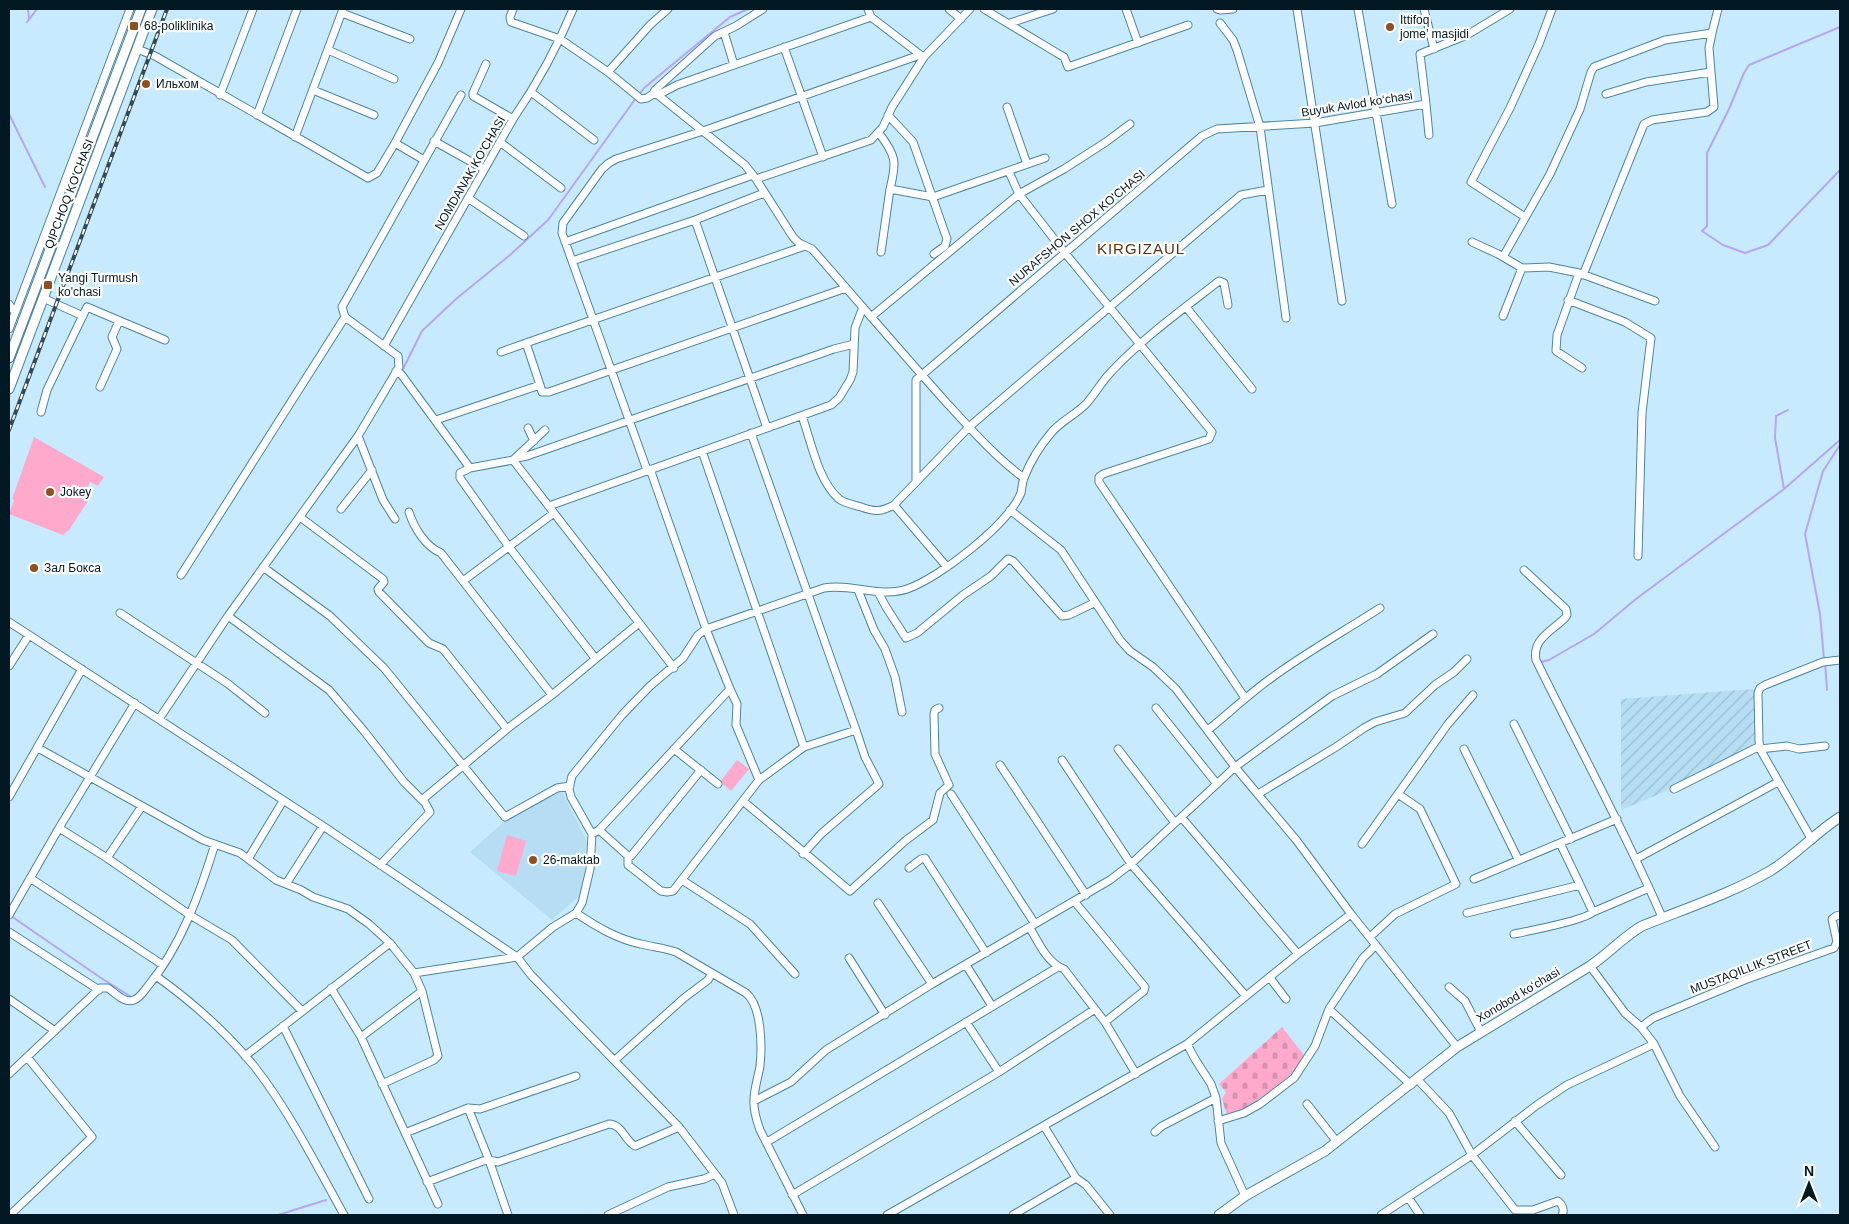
<svg xmlns="http://www.w3.org/2000/svg" width="1849" height="1224" font-family="Helvetica,sans-serif">
<style>
.built{fill:#b6ddf3}
.industrial{fill:url(#industrial-furrows)}
.green{fill:#ffa9cd}
.cemetery{fill:url(#cemetery-stones)}
.lines{fill:none;stroke-linecap:round;stroke-linejoin:round}
.stream{stroke:#b6a6f5;stroke-width:2}
.minor-casing{stroke:#4d85a2;stroke-width:9}
.major-casing{stroke:#4d85a2;stroke-width:11}
.minor{stroke:#fff;stroke-width:7}
.major{stroke:#fff;stroke-width:9}
.rail-casing{stroke:#324b58;stroke-width:4}
.rail{stroke:#fff;stroke-width:2;stroke-dasharray:5.5;stroke-linecap:butt}
.poi-dot{fill:#914e1e;stroke:#fff;stroke-width:2}
.labels{text-anchor:middle;dominant-baseline:central;stroke-width:4.5;stroke-linejoin:round;paint-order:stroke}
.poi-label{font-size:12px;fill:#021823;stroke:#fff;text-anchor:start}
.street-label{font-size:12px;fill:#021823;stroke:#fff}
.quarter-label{font-size:15px;letter-spacing:1px;fill:#5f3110;stroke:#fff}
</style>
<defs>
<pattern id="industrial-furrows" width="10" height="10" patternUnits="userSpaceOnUse" patternTransform="scale(1.25)"><rect width="10" height="10" fill="#b6ddf3"/><path d="M-1 1l2-2M0 10L10 0M9 11l2-2" fill="none" stroke="#9bbdd0"/></pattern>
<pattern id="cemetery-stones" width="16" height="16" patternUnits="userSpaceOnUse" patternTransform="scale(1.25)"><rect width="16" height="16" fill="#ffa9cd"/><path d="M2 7V4a2 2 0 0 1 4 0v3zM10 15v-3a2 2 0 0 1 4 0v3z" fill="#d991b0"/></pattern>
</defs>
<rect width="100%" height="100%" fill="#c8eafe"/>
<path class="built" d="M556,791H562L586,840L585,868L580,895L552,920L470,852L507,819Z"/>
<path class="industrial" d="M1755,689L1757,744L1671,789L1621,810V699Z"/>
<path class="green" d="M34,437L104,477L98,486L90,482L83,498L88,501L69,530L63,535L9,514L14,500L12,499Z
M737,760L749,769L731,791L720,782Z
M507,835L526,841L516,876L497,871Z"/>
<path class="cemetery" d="M1282,1027L1304,1055L1296,1070L1277,1086L1239,1113L1227,1115L1222,1099L1226,1092L1219,1084Z"/>
<g class="lines">
<path class="stream" d="M28,9L29,19
M27,22L37,9
M1840,27L1749,65L1744,73L1729,109L1707,153V226L1702,231L1723,245L1745,253L1768,245L1840,170
M639,95L644,88L730,17L748,9
M9,114L45,187
M403,369L422,331L456,299L510,255L548,220L636,98
M1784,489L1775,438L1776,416L1788,410
M1824,659L1820,614L1805,534L1823,471L1840,445
M1541,662L1549,660L1594,634L1636,599L1784,489L1840,440
M1825,663L1827,690
M11,916L101,978L133,998
M278,1215L326,1200"/>
<defs>
<path id="minor" d="M513,9L510,17L511,22L560,39L608,72L641,99L647,98L653,94L658,95L745,165L756,179L793,237L799,243L812,249C857,300 900,351 945,401C969,427 995,457 1024,478
M868,9L871,17
M949,9L961,19
M984,9L1057,53L1064,57L1068,67L1188,25
M1126,9L1138,43
M1217,9L1220,10L1233,9
M1297,9L1342,301
M1358,9L1392,204
M1424,9L1434,49
M342,13L410,39
M1010,23L1053,9
M1220,23L1233,40L1237,50L1260,127L1286,318
M724,32L734,65
M784,47L823,157
M137,49L155,56L368,178L377,173L395,143L438,63L461,9
M328,50L394,79
M486,64L473,93V96L513,119
M608,72L650,25L668,9
M313,90L374,115
M531,92L594,140
M653,94L655,90L715,36L736,26L763,9
M1606,94L1646,82L1711,72
M220,95L253,9
M658,95L677,85L871,17L922,56
M1426,104L1429,135
M1007,107L1027,164
M257,115L297,9
M888,115L913,142L947,239L945,246L934,254
M879,133C896,156 897,161 890,189
M295,137L343,9
M434,141L484,169
M500,142L561,188
M395,143L424,160
M1009,172L1019,194L1065,253L1212,432L1209,439L1103,474L1099,477V482L1245,698
M756,179L871,140L883,127L892,107L924,57L970,9
M468,198L524,236
M1525,217L1471,182L1510,108L1539,44L1552,9
M695,220L767,428
M565,242L753,175
M1472,242L1498,254L1522,268L1549,267L1579,273
M881,252L890,189L933,197L1045,158
M1503,257L1550,174L1580,109L1591,72L1594,67L1665,40L1712,33L1718,9
M572,261L695,220L764,193
M1583,275L1644,124L1652,120L1707,112L1714,107L1709,48L1712,33
M43,298L83,316
M1568,300L1625,322L1651,338L1642,413L1638,556
M9,304L12,309L16,311
M1186,307L1252,389
M1503,316L1522,268
M871,317L1019,194L1064,169L1106,142L1130,124
M9,329L130,9
M384,346L513,119C537,84 557,48 573,9
M501,352L526,343
M1582,368L1556,351L1557,335L1579,273L1655,301
M396,371L401,374L470,468L513,460
M540,385L526,343L805,246
M100,387L117,349L112,337L119,321
M41,412L47,390L87,307L165,340
M802,416C811,441 818,481 839,499C844,503 855,505 861,507C875,512 881,512 894,505L969,427L1241,195L1268,190
M436,420L540,385L542,392H549L846,288
M528,428L534,441
M545,430L513,460L674,668
M751,433L856,730
M358,436L383,500L395,519
M702,451L804,747
M517,458L527,456L834,349L854,344
M470,468L460,473V478L509,547L595,658
M650,469L706,629L730,689L737,704L736,725L759,780
M647,470L562,233L563,223L602,169L609,163L616,159L703,131L920,55
M916,482V380L1202,136L1217,129L1315,123L1426,104L1420,54L1467,35L1510,9
M894,505L947,567
M549,506L831,405L839,398L850,380L853,372L855,328L863,307
M341,509L372,470
M1010,510L1061,550L1120,640L1130,651L1153,667L1176,689L1235,767L1297,841L1351,914L1457,1047
M409,512C414,528 426,547 441,553L552,695
M300,517L383,579L384,582L378,589L379,592L429,643L443,649L507,729
M263,567L330,616L384,668L505,817L557,788L570,786
M1524,570L1566,609L1567,615L1565,618C1552,631 1532,639 1536,660C1578,746 1624,829 1662,917
M181,575L345,317
M463,581L554,513
M858,590L874,630L885,649L895,677L902,712
M878,592L886,607L906,638L917,633L963,595L991,576L1008,559L1013,561L1062,616L1069,615L1094,603
M120,613L227,683L265,713
M228,616L329,690L364,731L404,782L424,802
M9,622L323,826L517,957L531,975L679,1127L722,1183L734,1215
M9,666L29,635
M1156,708L1217,784
M159,719L228,616L358,436L399,367L398,356L345,317L342,307L461,95
M1514,724L1571,839
M1208,730C1229,713 1248,695 1270,679C1305,653 1343,632 1380,608
M38,748L203,840L240,853L276,880L301,890L313,897L348,909L369,924L390,943L414,973L517,957L553,927L576,913L582,903L590,869L592,834L571,797L569,789L572,776L622,715L650,686L683,658L698,635L706,629L824,588C851,583 880,598 907,589C939,578 1008,525 1021,493C1022,488 1022,483 1024,478C1030,462 1040,446 1051,433C1061,421 1075,415 1086,404C1095,394 1102,381 1112,371C1144,337 1182,310 1219,281L1224,283L1228,305
M674,749L718,784
M1118,749L1175,823
M1464,749L1518,859
M1760,749L1787,746L1799,749L1825,746
M1062,760L1131,864L1246,996
M1000,765L1086,895
M1674,789L1760,746
M951,794L1035,924
M1258,794L1336,747L1364,728L1375,722L1405,713L1435,685L1454,672L1467,659
M9,797L82,669
M743,801L850,891L905,841L933,820L940,793L949,785L935,754L934,714L935,710L939,708
M1182,818L1298,954
M59,828L107,858L190,915L232,940L302,1011
M599,830L628,856H631L701,770
M592,834L599,830L730,689
M1812,840L1760,749L1759,741L1758,693L1760,688L1765,685L1823,662L1840,660
M1560,843L1593,912
M1362,844L1448,724L1473,695
M628,856V865L661,891L667,892L673,891L759,780L804,747L856,730L865,757L879,784L821,834L803,854
M107,858L142,806
M248,859L283,801
M1636,859L1778,782
M380,865L430,812L423,799L507,729L552,695L639,623
M909,868L921,859L925,858L926,860L986,953
M30,878L163,965
M1474,879L1617,819
M682,880L750,924L795,974
M286,884L323,826
M1074,901L1145,987L1144,991L1105,1022
M878,903L932,984
M576,913C597,927 617,939 641,944C653,947 664,948 676,952L746,993C762,1006 762,1047 760,1066C758,1078 754,1089 754,1100C753,1111 757,1121 760,1130L803,1215
M1467,913L1580,885
M9,915L59,828L135,703
M1030,928C1038,942 1048,964 1064,969L1105,1022L1136,1074
M9,932L99,990
M1514,934C1529,931 1586,920 1593,912L1649,888
M1370,937L1395,914L1456,884L1420,809L1398,794
M849,958L885,1015
M966,965L992,1006
M1590,966L1625,1013L1641,1027L1654,1044L1680,1096L1715,1147
M156,976C191,1001 226,1032 254,1066C288,1109 317,1166 344,1215
M1270,978L1286,999
M1449,987L1465,1001L1481,1032
M331,988L361,1037L438,1204
M9,999L55,1031
M1329,1009L1411,1085
M966,1022L999,1072
M283,1026L369,1199
M1641,1027L1653,1018L1747,979L1834,948L1837,942L1832,919L1836,916L1840,915
M361,1037L422,991
M1187,1044L1195,1059L1211,1084L1216,1098L1221,1143L1245,1196
M245,1056L390,943
M615,1060L684,998L708,980L712,973
M9,1074L100,988H108C115,993 125,1004 134,1000C140,998 144,991 148,986C181,946 200,893 215,844
M1418,1080L1449,1113L1472,1155L1515,1210H1533L1558,1201C1562,1204 1565,1210 1562,1215
M382,1084L434,1060L438,1056L422,991L414,973
M754,1101L791,1082L826,1050L932,984L1110,880L1131,864L1235,767L1332,696L1377,674L1433,634
M1307,1104L1337,1142
M468,1108L489,1160L508,1215
M1218,1121L1244,1113L1260,1104L1294,1078L1315,1046L1329,1009L1363,958L1376,945
M1515,1121L1561,1175
M1044,1126L1076,1178L1086,1185L1110,1215
M1155,1132L1162,1126L1216,1098
M405,1133L468,1108L480,1109L576,1076
M767,1142L1058,967
M427,1182L483,1161L489,1160L498,1162L609,1124C622,1124 625,1141 635,1146L679,1127
M792,1195L999,1072L1095,1009
M1408,1197L1420,1215
M10,1215L92,1137L27,1057
M608,1215L668,1187L704,1179L715,1174
M887,1215L1187,1044L1298,954L1351,914
M1013,1215L1076,1178
M1381,1215L1472,1155L1537,1105L1567,1085L1654,1044"/>
<path id="major" d="M9,358L141,9
M9,389L152,9
M1219,1215L1245,1196L1325,1151L1457,1047L1590,966C1608,954 1623,937 1642,926C1684,909 1730,894 1770,871C1795,856 1815,833 1840,817"/>
</defs>
<use href="#minor" class="minor-casing"/>
<use href="#major" class="major-casing"/>
<use href="#minor" class="minor"/>
<use href="#major" class="major"/>
<defs>
<path id="rail" d="M9,430L167,9"/>
</defs>
<use href="#rail" class="rail-casing"/>
<use href="#rail" class="rail"/>
</g>
<g class="poi-dot">
<rect x="129" y="21" width="10" height="10" rx="2.5"/>
<circle cx="1390" cy="27" r="5"/>
<circle cx="146" cy="84" r="5"/>
<rect x="43" y="280" width="10" height="10" rx="2.5"/>
<circle cx="50" cy="492" r="5"/>
<circle cx="34" cy="568" r="5"/>
<circle cx="533" cy="860" r="5"/>
</g>
<g class="labels">
<g class="poi-label">
<text x="1400" y="20">Ittifoq<tspan x="1400" dy="14">jome’ masjidi</tspan></text>
<text x="144" y="26">68-poliklinika</text>
<text x="156" y="84">Ильхом</text>
<text x="58" y="278">Yangi Turmush<tspan x="58" dy="14">ko'chasi</tspan></text>
<text x="60" y="492">Jokey</text>
<text x="44" y="568">Зал Бокса</text>
<text x="543" y="860">26-maktab</text>
</g>
<g class="street-label">
<text transform="translate(1357 104) rotate(-9)">Buyuk Avlod koʻchasi</text>
<text transform="translate(470 173) rotate(-60)">NOMDANAK KO'CHASI</text>
<text transform="translate(69 194) rotate(-69)">QIPCHOQ KO'CHASI</text>
<text transform="translate(1077 228) rotate(-40)">NURAFSHON SHOX KO'CHASI</text>
<text transform="translate(1751 967) rotate(-21)">MUSTAQILLIK STREET</text>
<text transform="translate(1518 995) rotate(-31)">Xonobod koʻchasi</text>
</g>
<g class="quarter-label">
<text x="1141" y="248">KIRGIZAUL</text>
</g>
</g>
<rect width="1849" height="1224" fill="none" stroke="#021823" stroke-width="20"/>
<g transform="translate(1809 1184)" stroke="#ffffff" stroke-width="4" paint-order="stroke">
<path d="M0-4L9 19L0 12L-9 19Z" fill="#021823"/>
<text y="-8" font-size="14" font-weight="bold" text-anchor="middle" fill="#021823">N</text>
</g>
</svg>
